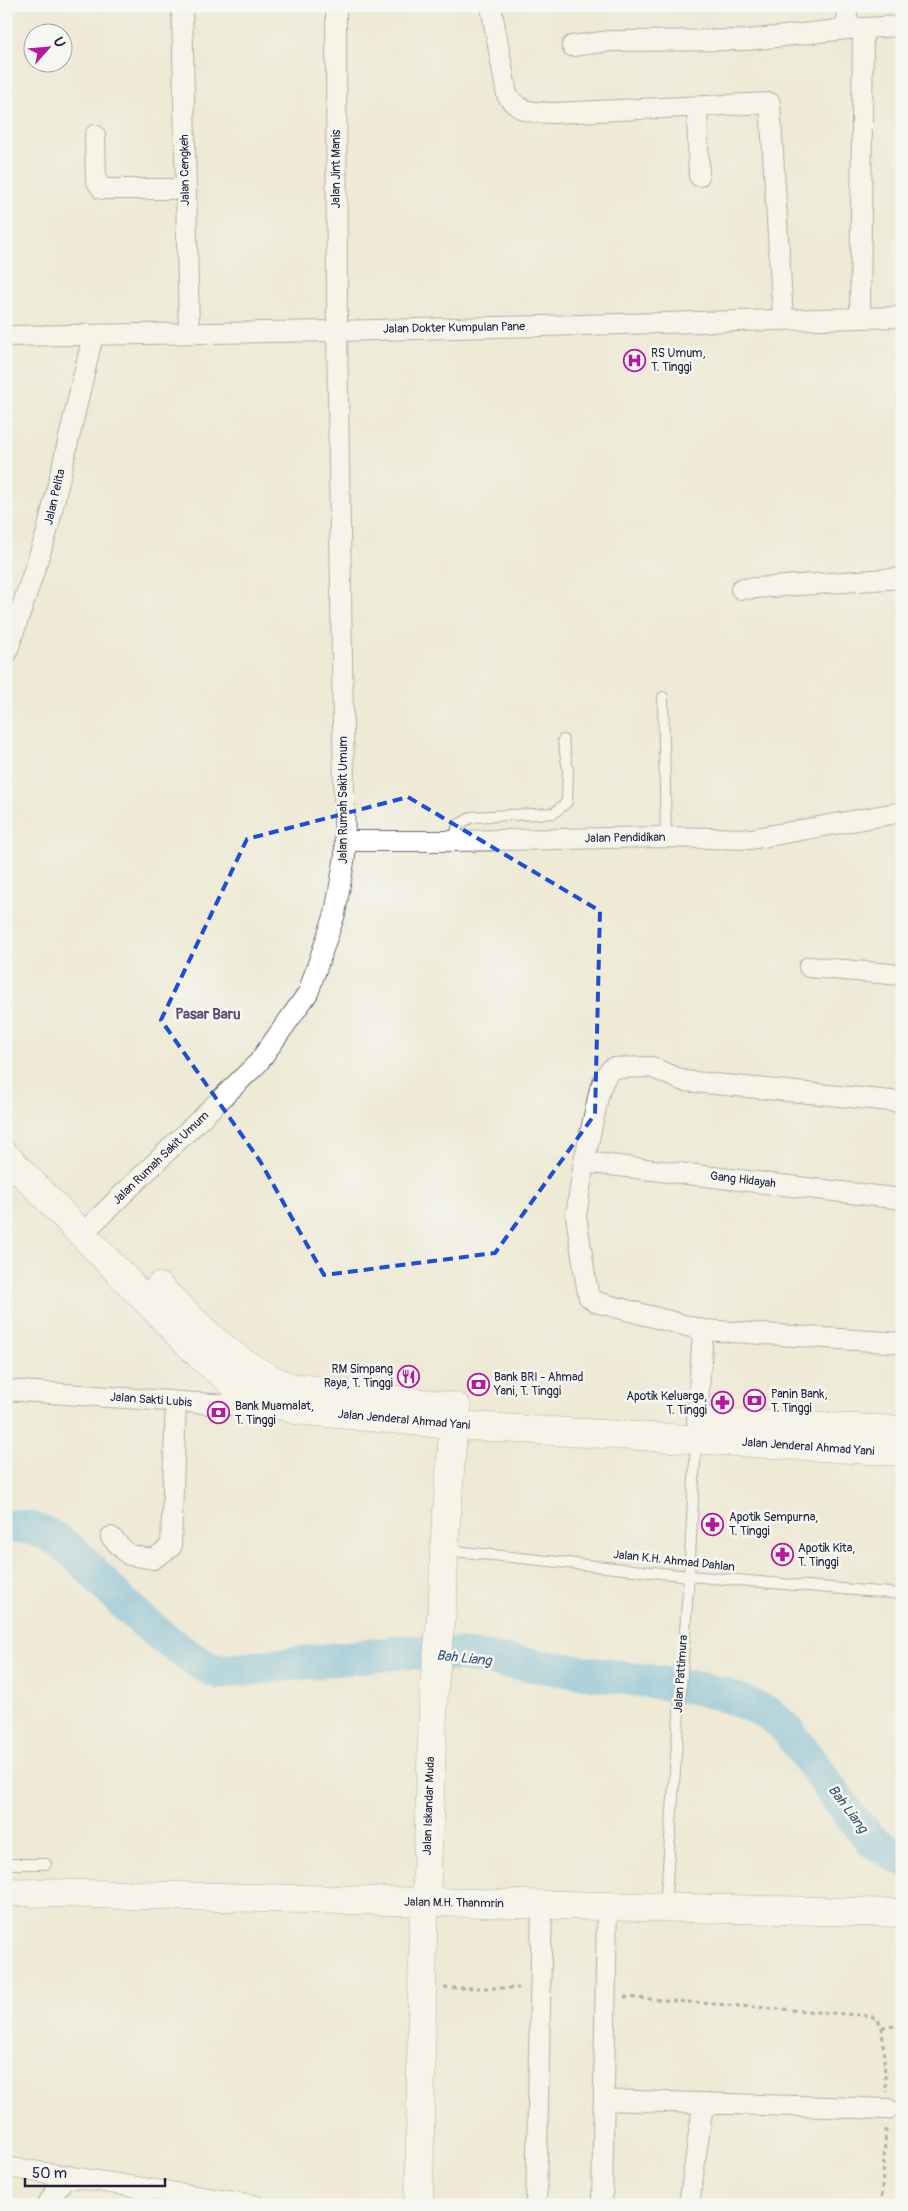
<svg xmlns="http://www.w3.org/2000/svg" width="908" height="2211" font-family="Pangolin,sans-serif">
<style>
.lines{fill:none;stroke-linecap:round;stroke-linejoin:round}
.river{stroke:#64b7e0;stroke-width:34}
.lane-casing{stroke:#696871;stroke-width:12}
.street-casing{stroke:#696871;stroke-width:22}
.secondary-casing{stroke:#696871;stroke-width:29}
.primary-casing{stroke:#696871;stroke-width:29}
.path{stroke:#696871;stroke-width:3;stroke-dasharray:4 4;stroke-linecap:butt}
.lane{stroke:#fff;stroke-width:10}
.street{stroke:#fff;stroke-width:20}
.secondary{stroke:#fff;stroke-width:28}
.primary{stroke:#fff;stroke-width:28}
.marked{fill:none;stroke:#1d4ed8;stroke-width:4;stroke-dasharray:10 6;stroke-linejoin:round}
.labels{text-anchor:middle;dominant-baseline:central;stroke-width:5;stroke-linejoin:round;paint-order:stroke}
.street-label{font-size:12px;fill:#22223b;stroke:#f6f6f2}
.poi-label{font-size:12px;fill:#22223b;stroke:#f6f6f2;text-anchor:start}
.water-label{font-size:14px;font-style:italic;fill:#395675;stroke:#f6f6f2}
.quarter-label{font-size:15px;font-weight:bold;fill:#5b4c70;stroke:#f6f6f2}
</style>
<rect width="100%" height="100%" fill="#f6f6f2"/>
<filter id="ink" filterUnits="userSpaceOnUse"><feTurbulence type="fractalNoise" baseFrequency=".02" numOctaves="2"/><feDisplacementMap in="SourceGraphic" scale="10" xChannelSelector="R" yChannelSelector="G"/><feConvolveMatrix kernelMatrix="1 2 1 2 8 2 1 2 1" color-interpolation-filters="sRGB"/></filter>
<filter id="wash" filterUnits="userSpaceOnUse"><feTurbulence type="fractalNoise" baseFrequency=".0096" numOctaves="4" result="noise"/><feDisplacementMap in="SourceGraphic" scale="20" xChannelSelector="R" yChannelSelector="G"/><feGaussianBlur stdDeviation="1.12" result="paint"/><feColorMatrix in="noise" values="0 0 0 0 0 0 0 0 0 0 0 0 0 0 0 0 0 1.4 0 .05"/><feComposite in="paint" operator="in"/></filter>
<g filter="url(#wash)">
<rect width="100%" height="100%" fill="#eeead5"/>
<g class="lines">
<path class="river" d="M6,1526C14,1527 22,1526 29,1528C66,1536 90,1570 115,1595C139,1619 187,1660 218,1672L404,1652L459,1655L531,1665L697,1688L730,1697L768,1713L787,1729L848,1813L872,1841L902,1859"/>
</g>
</g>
<g filter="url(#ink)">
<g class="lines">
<defs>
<path id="lane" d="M663,697L666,837
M454,841L458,825L472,817L554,813L567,802L568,770L563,740
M445,1550L689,1576L902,1594
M6,1864H46
M665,1908L689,1576L696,1441"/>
<path id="street" d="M182,6L189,333
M491,6L507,95C520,114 533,112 554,113L770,103L783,319
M847,6V29
M572,46L610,41L748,40L847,29L902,26
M697,107L699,176
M95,135L96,180L102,189H186
M860,317L863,29
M6,336L337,331L902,317
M741,589L902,578
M6,655L47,532L93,335
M345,841H454L666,837L751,839L902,812
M809,967L902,975
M902,1102L684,1081L651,1067L612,1068L607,1074L600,1089L584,1162L576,1216L587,1288L589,1297L596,1302L703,1330L902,1343
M584,1162L902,1199
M82,1234L258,1063L308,993L335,914L345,856L337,331L336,6
M6,1390L274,1408
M697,1421L703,1330
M111,1537L129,1555L153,1559L171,1547L176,1402
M604,2100L888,2109
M6,2167L254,2205
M47,2205L66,2175
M536,2205L542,1905
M602,2205L607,1907
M689,2205L703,2105"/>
<path id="secondary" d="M6,1892L902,1913
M419,2205L423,1932L426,1902L434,1687L443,1597L444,1550L455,1407"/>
<path id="primary" d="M6,1156L200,1356L232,1383L264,1400L295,1410L453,1425L902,1452
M159,1287C200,1327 235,1366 290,1387L457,1407
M709,1422L902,1430"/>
</defs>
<use href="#lane" class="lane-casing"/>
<use href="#street" class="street-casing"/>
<use href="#secondary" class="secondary-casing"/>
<use href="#primary" class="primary-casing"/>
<path class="path" d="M444,1988H519
M624,1997L871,2016L878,2020L882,2027L886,2092
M882,2027L902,2026
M881,2205L886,2128"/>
<use href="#lane" class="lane"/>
<use href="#street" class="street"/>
<use href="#secondary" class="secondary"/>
<use href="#primary" class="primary"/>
</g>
</g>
<path d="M0 0H908V2211H0ZM408,797L600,911L595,1114L495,1253L324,1275L260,1161L161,1020L247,839Z" fill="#eeead5" fill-opacity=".55" fill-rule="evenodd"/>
<path class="marked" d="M408,797L600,911L595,1114L495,1253L324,1275L260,1161L161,1020L247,839Z"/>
<defs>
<symbol id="hospital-ring" viewBox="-11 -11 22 22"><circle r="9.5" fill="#f6f6f2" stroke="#b5179e" stroke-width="1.5"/><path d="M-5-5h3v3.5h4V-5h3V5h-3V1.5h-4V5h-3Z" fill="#b5179e"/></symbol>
<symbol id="restaurant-ring" viewBox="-11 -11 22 22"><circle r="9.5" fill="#f6f6f2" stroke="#b5179e" stroke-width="1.5"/><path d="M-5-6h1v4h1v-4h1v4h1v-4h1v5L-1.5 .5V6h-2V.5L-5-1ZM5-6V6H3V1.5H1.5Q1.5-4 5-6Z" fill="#b5179e"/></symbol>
<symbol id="bank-ring" viewBox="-11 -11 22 22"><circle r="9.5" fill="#f6f6f2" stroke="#b5179e" stroke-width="1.5"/><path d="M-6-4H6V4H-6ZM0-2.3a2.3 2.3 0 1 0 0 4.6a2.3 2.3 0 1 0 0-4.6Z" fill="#b5179e"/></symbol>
<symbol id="pharmacy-ring" viewBox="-11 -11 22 22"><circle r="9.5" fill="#f6f6f2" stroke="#b5179e" stroke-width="1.5"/><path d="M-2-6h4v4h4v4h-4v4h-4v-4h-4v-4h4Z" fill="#b5179e"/></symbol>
</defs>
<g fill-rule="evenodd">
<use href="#hospital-ring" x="622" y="348" width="25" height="25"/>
<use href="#restaurant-ring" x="396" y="1364" width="25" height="25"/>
<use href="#bank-ring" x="466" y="1372" width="25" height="25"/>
<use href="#bank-ring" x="742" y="1388" width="25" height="25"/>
<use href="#pharmacy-ring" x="710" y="1390" width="25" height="25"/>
<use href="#bank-ring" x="206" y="1400" width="25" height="25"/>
<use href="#pharmacy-ring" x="700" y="1512" width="25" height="25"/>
<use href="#pharmacy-ring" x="770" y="1542" width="25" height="25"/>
</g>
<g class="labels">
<g class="street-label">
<text transform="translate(336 169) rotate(-90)">Jalan Jint Manis</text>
<text transform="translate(185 170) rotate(-91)">Jalan Cengkeh</text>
<text transform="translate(454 328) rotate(-1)">Jalan Dokter Kumpulan Pane</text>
<text transform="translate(55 497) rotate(-77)">Jalan Pelita</text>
<text transform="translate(343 800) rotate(-90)">Jalan Rumah Sakit Umum</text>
<text transform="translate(625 838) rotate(-1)">Jalan Pendidikan</text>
<text transform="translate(161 1158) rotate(-44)">Jalan Rumah Sakit Umum</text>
<text transform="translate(743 1180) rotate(7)">Gang Hidayah</text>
<text transform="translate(151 1400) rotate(4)">Jalan Sakti Lubis</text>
<text transform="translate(404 1420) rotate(5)">Jalan Jenderal Ahmad Yani</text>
<text transform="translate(808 1447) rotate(4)">Jalan Jenderal Ahmad Yani</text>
<text transform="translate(674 1561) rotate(6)">Jalan K.H. Ahmad Dahlan</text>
<text transform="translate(681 1674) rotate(-86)">Jalan Pattimura</text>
<text transform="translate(429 1806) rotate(-88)">Jalan Iskandar Muda</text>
<text transform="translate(454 1903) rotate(1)">Jalan M.H. Thanmrin</text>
</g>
<g class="poi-label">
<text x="651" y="353">RS Umum,<tspan x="651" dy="14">T. Tinggi</tspan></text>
<text x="393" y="1369" text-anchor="end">RM Simpang<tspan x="393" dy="14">Raya, T. Tinggi</tspan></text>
<text x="494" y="1377">Bank BRI - Ahmad<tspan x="494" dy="14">Yani, T. Tinggi</tspan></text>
<text x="771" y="1394">Panin Bank,<tspan x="771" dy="14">T. Tinggi</tspan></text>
<text x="707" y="1396" text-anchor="end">Apotik Keluarga,<tspan x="707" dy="14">T. Tinggi</tspan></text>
<text x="235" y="1406">Bank Muamalat,<tspan x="235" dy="14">T. Tinggi</tspan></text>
<text x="729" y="1517">Apotik Sempurna,<tspan x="729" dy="14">T. Tinggi</tspan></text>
<text x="798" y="1548">Apotik Kita,<tspan x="798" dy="14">T. Tinggi</tspan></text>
</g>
<g class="water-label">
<text transform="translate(464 1658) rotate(6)">Bah Liang</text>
<text transform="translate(848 1809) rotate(53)">Bah Liang</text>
</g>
<g class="quarter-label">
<text x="208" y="1014">Pasar Baru</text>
</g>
</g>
<rect width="908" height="2211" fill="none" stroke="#f6f6f2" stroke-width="25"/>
<g transform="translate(48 48) rotate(63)"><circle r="24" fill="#f6f6f2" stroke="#a1a1a9"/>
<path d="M0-4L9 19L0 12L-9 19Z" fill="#b5179e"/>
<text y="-8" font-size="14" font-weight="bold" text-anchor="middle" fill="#22223b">U</text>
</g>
<path d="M25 2178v8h140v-8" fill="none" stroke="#22223b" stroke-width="2.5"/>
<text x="32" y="2178" font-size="15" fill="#22223b" stroke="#f6f6f2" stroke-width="4" paint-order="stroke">50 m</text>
</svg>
